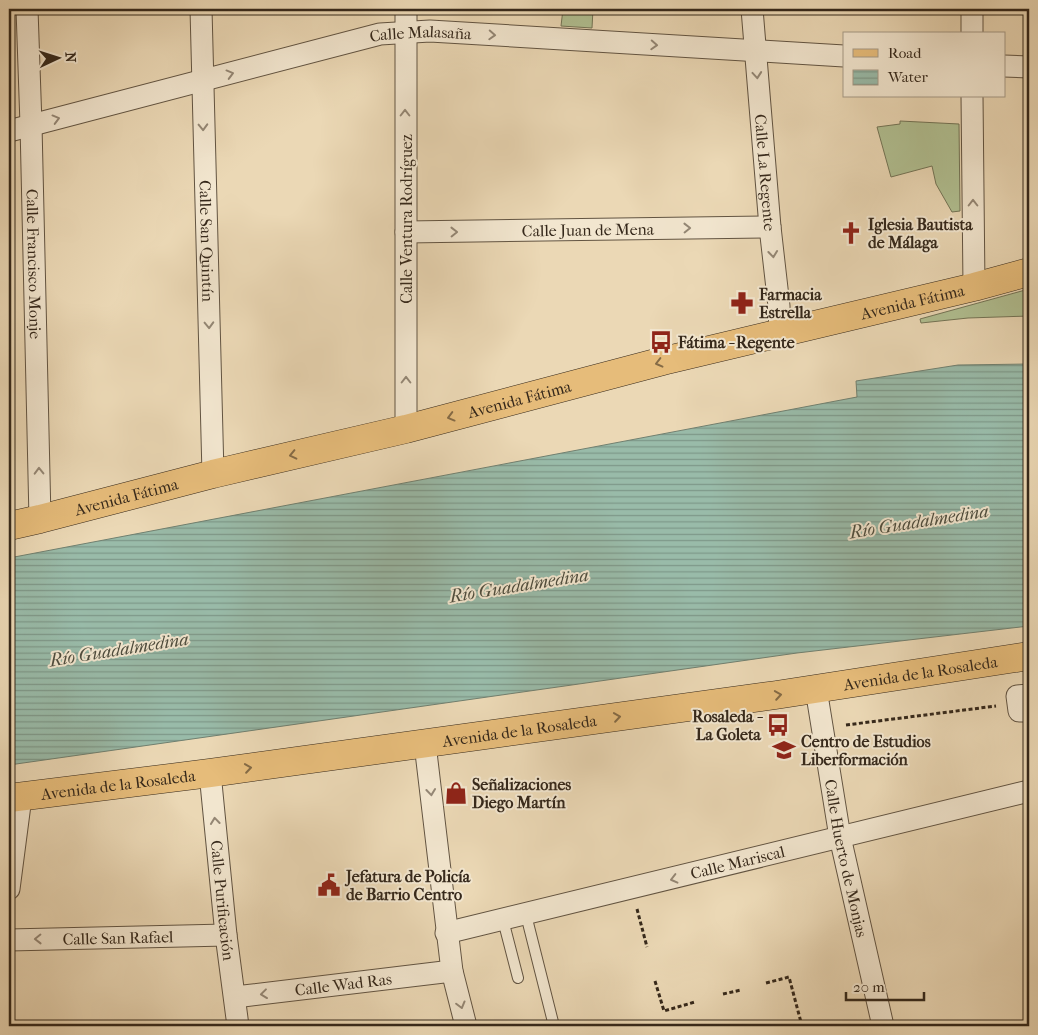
<svg xmlns="http://www.w3.org/2000/svg" width="1038" height="1035" font-family="'IM FELL French Canon',serif">
<style>
.grass{fill:#b1c092;stroke:#737456}
.water{fill:url(#water-rules);stroke:#718070}
.lines{fill:none;stroke-linecap:round;stroke-linejoin:round}
.lane-casing{stroke:#625442;stroke-width:12}
.street-casing{stroke:#625442;stroke-width:23}
.primary-casing{stroke:#35281b;stroke-width:29}
.path{stroke:#35281b;stroke-width:3;stroke-dasharray:4 2.5;stroke-linecap:butt}
.lane{stroke:#f2e6cf;stroke-width:10}
.street{stroke:#f2e6cf;stroke-width:21}
.primary{stroke:#e6bc7a;stroke-width:28}
.oneway{stroke:#948775}
.oneway2{stroke:#856b46}
.labels{text-anchor:middle;dominant-baseline:central;stroke-width:4;stroke-linejoin:round;paint-order:stroke}
.street-label{font-size:16px;fill:#35281b;stroke:#f2e6cf}
.poi-label{font-size:16px;font-weight:bold;fill:#35281b;stroke:#f2e6cf;text-anchor:start}
.water-label{font-size:18px;font-style:italic;fill:#4e4d3e;stroke:#f2e6cf}
</style>
<defs>
<pattern id="water-rules" width="6" height="5" patternUnits="userSpaceOnUse" patternTransform="scale(1.25)"><rect width="6" height="5" fill="#99bba9"/><path d="M0 2.5h6" fill="none" stroke="#7e9889"/></pattern>
</defs>
<rect width="100%" height="100%" fill="#ebd8b5"/>
<filter id="stains"><feTurbulence type="fractalNoise" baseFrequency=".004" numOctaves="4"/><feColorMatrix values="0 0 0 0 .2 0 0 0 0 .09 0 0 0 0 .02 0 0 0 .5 -.17"/></filter>
<radialGradient id="worn" r=".72"><stop offset=".6" stop-color="#630" stop-opacity="0"/><stop offset="1" stop-color="#630" stop-opacity=".3"/></radialGradient>
<path class="grass" d="M563,9H593L592,28L561,26Z
M900,121L959,124L960,211L952,212L936,184L932,166L891,177L877,127L900,124Z
M1029,289V316L968,318L921,323L920,319Z"/>
<path class="water" d="M1029,364V626L797,653L9,765V558L857,397L856,381L958,365Z"/>
<g class="lines">
<defs>
<path id="lane" d="M526,915L554,1026
M503,920L518,978"/>
<g id="street">
<path id="s1" d="M27,9L31,125L40,519"/>
<path id="s2" d="M201,9L213,474"/>
<path id="s3" d="M752,9L770,227L779,306L780,335"/>
<path d="M972,9V34"/>
<path d="M1004,66L1029,67"/>
<path d="M972,96L974,287"/>
<path id="s4" d="M9,131L380,34L430,31L844,56"/>
<path id="s5" d="M406,232L770,227"/>
<path d="M406,429V9"/>
<path id="s6" d="M816,689L840,837L883,1026"/>
<path d="M1029,695L1017,696L1019,711H1029"/>
<path d="M425,744L452,971L466,1026"/>
<path id="s7" d="M210,773L226,935L238,1026"/>
<path d="M9,889L21,797"/>
<path id="s8" d="M446,933L1029,791"/>
<path id="s9" d="M9,940L226,935"/>
<path id="s10" d="M235,997L452,971"/>
</g>
<g id="primary">
<path id="s11" d="M9,526L40,519L213,474L406,429L663,361L974,287L1029,272"/>
<path id="s12" d="M9,798L210,773L776,695L1029,656"/>
</g>
</defs>
<use href="#lane" class="lane-casing"/>
<use href="#street" class="street-casing"/>
<use href="#primary" class="primary-casing"/>
<path class="path" d="M846,725L996,706
M637,909L647,947
M655,981L664,1011L695,1002
M766,983L789,977L802,1026
M723,994L741,990"/>
<use href="#lane" class="lane"/>
<use href="#street" class="street"/>
<use href="#primary" class="primary"/>
</g>
<defs><path id="oneway-chevron" d="M-2-3.5L2.5 0L-2 3.5" fill="none" stroke-width="1.6" stroke-linecap="round" stroke-linejoin="round" transform="scale(1.25)"/></defs>
<g class="oneway">
<use href="#oneway-chevron" transform="translate(492 35) rotate(3)"/>
<use href="#oneway-chevron" transform="translate(654 45) rotate(3)"/>
<use href="#oneway-chevron" transform="translate(230 74) rotate(-15)"/>
<use href="#oneway-chevron" transform="translate(757 75) rotate(85)"/>
<use href="#oneway-chevron" transform="translate(405 113) rotate(-90)"/>
<use href="#oneway-chevron" transform="translate(56 119) rotate(-15)"/>
<use href="#oneway-chevron" transform="translate(203 127) rotate(88)"/>
<use href="#oneway-chevron" transform="translate(973 203) rotate(-90)"/>
<use href="#oneway-chevron" transform="translate(687 228) rotate(-1)"/>
<use href="#oneway-chevron" transform="translate(454 232) rotate(-1)"/>
<use href="#oneway-chevron" transform="translate(773 254) rotate(84)"/>
<use href="#oneway-chevron" transform="translate(209 325) rotate(88)"/>
<use href="#oneway-chevron" transform="translate(406 380) rotate(-90)"/>
<use href="#oneway-chevron" transform="translate(39 471) rotate(-91)"/>
<use href="#oneway-chevron" transform="translate(431 792) rotate(84)"/>
<use href="#oneway-chevron" transform="translate(215 821) rotate(-96)"/>
<use href="#oneway-chevron" transform="translate(674 879) rotate(166)"/>
<use href="#oneway-chevron" transform="translate(38 939) rotate(179)"/>
<use href="#oneway-chevron" transform="translate(264 994) rotate(173)"/>
<use href="#oneway-chevron" transform="translate(461 1005) rotate(75)"/>
</g>
<g class="oneway2">
<use href="#oneway-chevron" transform="translate(659 363) rotate(166)"/>
<use href="#oneway-chevron" transform="translate(451 417) rotate(165)"/>
<use href="#oneway-chevron" transform="translate(293 455) rotate(167)"/>
<use href="#oneway-chevron" transform="translate(778 695) rotate(-9)"/>
<use href="#oneway-chevron" transform="translate(617 717) rotate(-8)"/>
<use href="#oneway-chevron" transform="translate(248 768) rotate(-8)"/>
</g>
<defs>
<symbol id="church-bare" viewBox="-9 -9 18 18"><path d="M-1.2-6h2.4v3.5h3.3v2.4h-3.3V6h-2.4V-.1h-3.3v-2.4h3.3Z" fill="#8f2418" stroke="#f2e6cf" stroke-width="2.5" paint-order="stroke"/></symbol>
<symbol id="pharmacy-bare" viewBox="-9 -9 18 18"><path d="M-2-6h4v4h4v4h-4v4h-4v-4h-4v-4h4Z" fill="#8f2418" stroke="#f2e6cf" stroke-width="2.5" paint-order="stroke"/></symbol>
<symbol id="bus-bare" viewBox="-9 -9 18 18"><path d="M-5-6H5V4H4V6H2V4H-2V6H-4V4H-5ZM-3.5-4V0h7V-4ZM-3.5 1.2v1.5H-2V1.2ZM2 1.2v1.5H3.5V1.2Z" fill="#8f2418" stroke="#f2e6cf" stroke-width="2.5" paint-order="stroke"/></symbol>
<symbol id="university-bare" viewBox="-9 -9 18 18"><path d="M0-5L7-2L0 1L-7-2ZM-4 1L0 2.5L4 1V4Q0 6-4 4Z" fill="#8f2418" stroke="#f2e6cf" stroke-width="2.5" paint-order="stroke"/></symbol>
<symbol id="shop-bare" viewBox="-9 -9 18 18"><path d="M-5-2.5h2.3a2.7 3.5 0 0 1 5.4 0H5L5.5 6h-11ZM-1.5-2.5h3a1.5 2.3 0 0 0-3 0Z" fill="#8f2418" stroke="#f2e6cf" stroke-width="2.5" paint-order="stroke"/></symbol>
<symbol id="civic-bare" viewBox="-9 -9 18 18"><path d="M-.6-6.5H3V-4.5H.6V-3L4-1V1h2V6H-6V1h2V-1L-.6-3ZM-1.2 2.5V6h2.4V2.5Z" fill="#8f2418" stroke="#f2e6cf" stroke-width="2.5" paint-order="stroke"/></symbol>
</defs>
<g fill-rule="evenodd">
<use href="#church-bare" x="835" y="217" width="32" height="32"/>
<use href="#pharmacy-bare" x="726" y="287" width="32" height="32"/>
<use href="#bus-bare" x="645" y="326" width="32" height="32"/>
<use href="#bus-bare" x="762" y="709" width="32" height="32"/>
<use href="#university-bare" x="768" y="734" width="32" height="32"/>
<use href="#shop-bare" x="440" y="777" width="32" height="32"/>
<use href="#civic-bare" x="313" y="869" width="32" height="32"/>
</g>
<g class="labels">
<g class="street-label">
<text stroke="none"><textPath href="#s4" startOffset="424">Calle Malasaña</textPath></text>
<text stroke="none"><textPath href="#s3" startOffset="164">Calle La Regente</textPath></text>
<text transform="translate(406 219) rotate(-90)">Calle Ventura Rodríguez</text>
<text stroke="none"><textPath href="#s5" startOffset="182">Calle Juan de Mena</textPath></text>
<text stroke="none"><textPath href="#s2" startOffset="232">Calle San Quintín</textPath></text>
<text stroke="none"><textPath href="#s1" startOffset="255">Calle Francisco Monje</textPath></text>
<text stroke="none"><textPath href="#s11" startOffset="931">Avenida Fátima</textPath></text>
<text stroke="none"><textPath href="#s11" startOffset="526">Avenida Fátima</textPath></text>
<text stroke="none"><textPath href="#s11" startOffset="121">Avenida Fátima</textPath></text>
<text stroke="none"><textPath href="#s12" startOffset="920">Avenida de la Rosaleda</textPath></text>
<text stroke="none"><textPath href="#s12" startOffset="515">Avenida de la Rosaleda</textPath></text>
<text stroke="none"><textPath href="#s12" startOffset="110">Avenida de la Rosaleda</textPath></text>
<text stroke="none"><textPath href="#s6" startOffset="172">Calle Huerto de Monjas</textPath></text>
<text stroke="none"><textPath href="#s8" startOffset="300">Calle Mariscal</textPath></text>
<text stroke="none"><textPath href="#s7" startOffset="128">Calle Purificación</textPath></text>
<text stroke="none"><textPath href="#s9" startOffset="109">Calle San Rafael</textPath></text>
<text stroke="none"><textPath href="#s10" startOffset="109">Calle Wad Ras</textPath></text>
</g>
<g class="poi-label">
<text x="868" y="224">Iglesia Bautista<tspan x="868" dy="18">de Málaga</tspan></text>
<text x="759" y="294">Farmacia<tspan x="759" dy="18">Estrella</tspan></text>
<text x="678" y="342">Fátima - Regente</text>
<text x="761" y="716" text-anchor="end">Rosaleda -<tspan x="761" dy="18">La Goleta</tspan></text>
<text x="801" y="741">Centro de Estudios<tspan x="801" dy="18">Liberformación</tspan></text>
<text x="472" y="784">Señalizaciones<tspan x="472" dy="18">Diego Martín</tspan></text>
<text x="346" y="876">Jefatura de Policía<tspan x="346" dy="18">de Barrio Centro</tspan></text>
</g>
<g class="water-label">
<text transform="translate(919 522) rotate(-9)">Río Guadalmedina</text>
<text transform="translate(519 586) rotate(-9)">Río Guadalmedina</text>
<text transform="translate(119 650) rotate(-9)">Río Guadalmedina</text>
</g>
</g>
<rect width="1038" height="1035" fill="none" stroke="#ebd8b5" stroke-width="30"/>
<rect x="10" y="10" width="1018" height="1015" fill="none" stroke="#35281b" stroke-width="2.5"/>
<rect x="15" y="15" width="1008" height="1005" fill="none" stroke="#35281b"/>
<rect x="843" y="32" width="162" height="65" fill="#f2e6cf" stroke="#a69a87"/>
<rect x="853" y="49" width="25" height="8" fill="#e6bc7a" stroke="#a69a87"/>
<text x="888" y="58" font-size="15" fill="#35281b">Road</text>
<rect x="853" y="70" width="25" height="15" fill="url(#water-rules)" stroke="#a69a87"/>
<text x="888" y="82" font-size="15" fill="#35281b">Water</text>
<g transform="translate(58 58) rotate(86)" stroke="#f2e6cf" stroke-width="4" paint-order="stroke">
<path d="M0-4L9 19L0 12L-9 19Z" fill="#35281b"/>
<text y="-8" font-size="14" font-weight="bold" text-anchor="middle" fill="#35281b">N</text>
</g>
<path d="M846 992v8h78v-8" fill="none" stroke="#35281b" stroke-width="2.5"/>
<text x="853" y="992" font-size="15" fill="#35281b" stroke="#f2e6cf" stroke-width="4" paint-order="stroke">20 m</text>
<rect width="100%" height="100%" filter="url(#stains)"/>
<rect width="100%" height="100%" fill="url(#worn)"/>
</svg>
